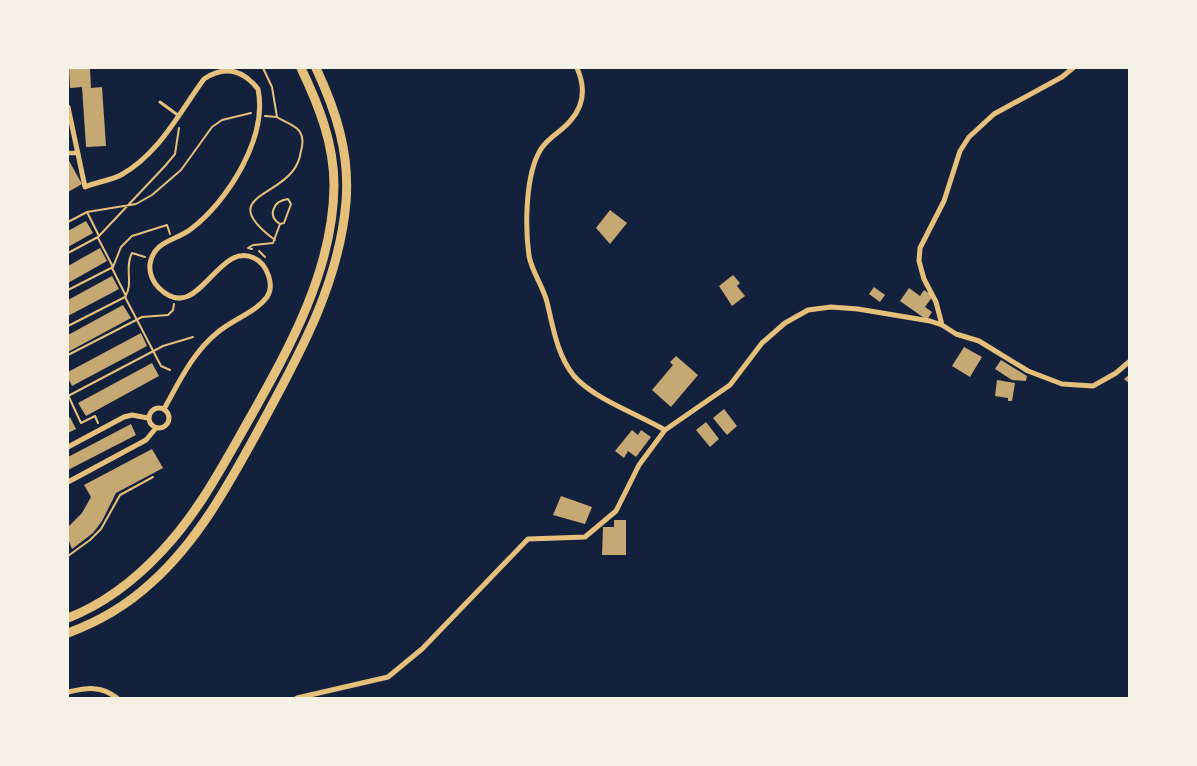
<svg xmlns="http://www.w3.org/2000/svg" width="1197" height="766" font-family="Rubik,sans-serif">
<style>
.building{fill:#c6a872}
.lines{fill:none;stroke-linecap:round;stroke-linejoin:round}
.path{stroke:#e5c07b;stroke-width:2}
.service{stroke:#e5c07b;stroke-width:3}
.pedestrian{stroke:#e5c07b;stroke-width:4.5}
.minor{stroke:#e5c07b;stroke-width:5}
.primary{stroke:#e5c07b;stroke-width:9}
</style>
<rect width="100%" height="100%" fill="#14213d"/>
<path class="building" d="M69,68H90L91,88L102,87L106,146L86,147L82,87L70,88Z
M68,159L82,184L68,192Z
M610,210L627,223L610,244L596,228Z
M86,221L93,233L68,247V231Z
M100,248L107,261L68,283V266Z
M733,275L740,283L737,286L745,296L732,306L719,286Z
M112,276L119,289L68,316V300Z
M874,287L885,295L880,302L869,294Z
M909,288L920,296L924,290L933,296L925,307L932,312L927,320L900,301Z
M123,305L131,318L68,352V335Z
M141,333L147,346L72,386L68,378V372Z
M964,347L982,357L970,377L952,366Z
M676,356L698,375L671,407L652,390L673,365L670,362Z
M1001,360L1027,376L1026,381L1012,380L995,369Z
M152,363L159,376L86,416L78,403Z
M1130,374V384L1124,379Z
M997,380L1015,383L1012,401H1008V398L995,396Z
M724,409L737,426L727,435L713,418Z
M70,417L76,429L68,433V419Z
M706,422L719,439L710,447L696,430Z
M131,424L136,435L68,470V457Z
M632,430L638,435L641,430L651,437L636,457L628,451L624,458L615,451Z
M152,449L163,468L116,493L102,521L93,533L72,549L68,539V527L82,513L91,497L84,485Z
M561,496L592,507L585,524L553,515Z
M614,520H626V555H602L603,527H614Z"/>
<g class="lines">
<path class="path" d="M263,68L272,87L277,117C284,122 296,125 300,132C304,138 303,144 301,151C300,158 297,166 292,172C271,198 220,199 275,240
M265,116L277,117
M87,212L99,236
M68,222L87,212L136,204L152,195L181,170L212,127L222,120L251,113
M98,238L113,267
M252,249L248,248L253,245L273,243L280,224C267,216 273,201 288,199L291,204L284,223L280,224
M259,251L265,257
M68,253L98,237L165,166L175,154L179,128
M112,268L126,296
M68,290L113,267L121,247L132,236L167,225L170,234
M125,297L161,366L170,370
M68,326L125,297C134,284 124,268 132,253L145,257
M68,355L142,317L168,315L173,310L174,304
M68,395L81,423L95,416L98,423
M68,396L163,346L193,337
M68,556L90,540L101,529L120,495L153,477"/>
<path class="service" d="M160,102L179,116"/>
<path class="pedestrian" d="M68,153H78"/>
<path class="minor" d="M577,68C585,86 585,104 571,120C563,131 549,136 541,149C525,174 525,227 529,256C532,272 543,286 547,302C553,327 557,355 574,376C594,399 638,414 665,430
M68,107L85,187C96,182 109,181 121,175C159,154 179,113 204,79C225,65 243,70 258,89C268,137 228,201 191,229C176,241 154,240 150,264C149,273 153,282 159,288C198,327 217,240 254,258C267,264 275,285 267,297C256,312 232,320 218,332C193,352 179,382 164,409
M942,325L936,302L924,279L919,261L920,248L944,201L960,151L969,137L994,114L1062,77L1073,68
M149 418a10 10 0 1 1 20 0a10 10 0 1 1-20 0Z
M68,447L124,417L132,415L148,418
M68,482L146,440L156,428
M68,692C87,688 101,685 117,698
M297,698L388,677L422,649L528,539L585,537L616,511L639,465L665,430L730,385L762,343L785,323L808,310L831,307L858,309L930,321L942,325L956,334L979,341L1028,371L1062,384L1093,386L1116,373L1130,361"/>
<path class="primary" d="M68,618C104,604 136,579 162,551C197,514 221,469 246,425C287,352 333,273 334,186C334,143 319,106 301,68
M68,633C98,622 127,605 151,583C198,541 229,484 259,429C298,357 339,285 346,202C350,153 336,111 316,68"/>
</g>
<rect width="1197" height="766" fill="none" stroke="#f6f1e7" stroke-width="138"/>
</svg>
